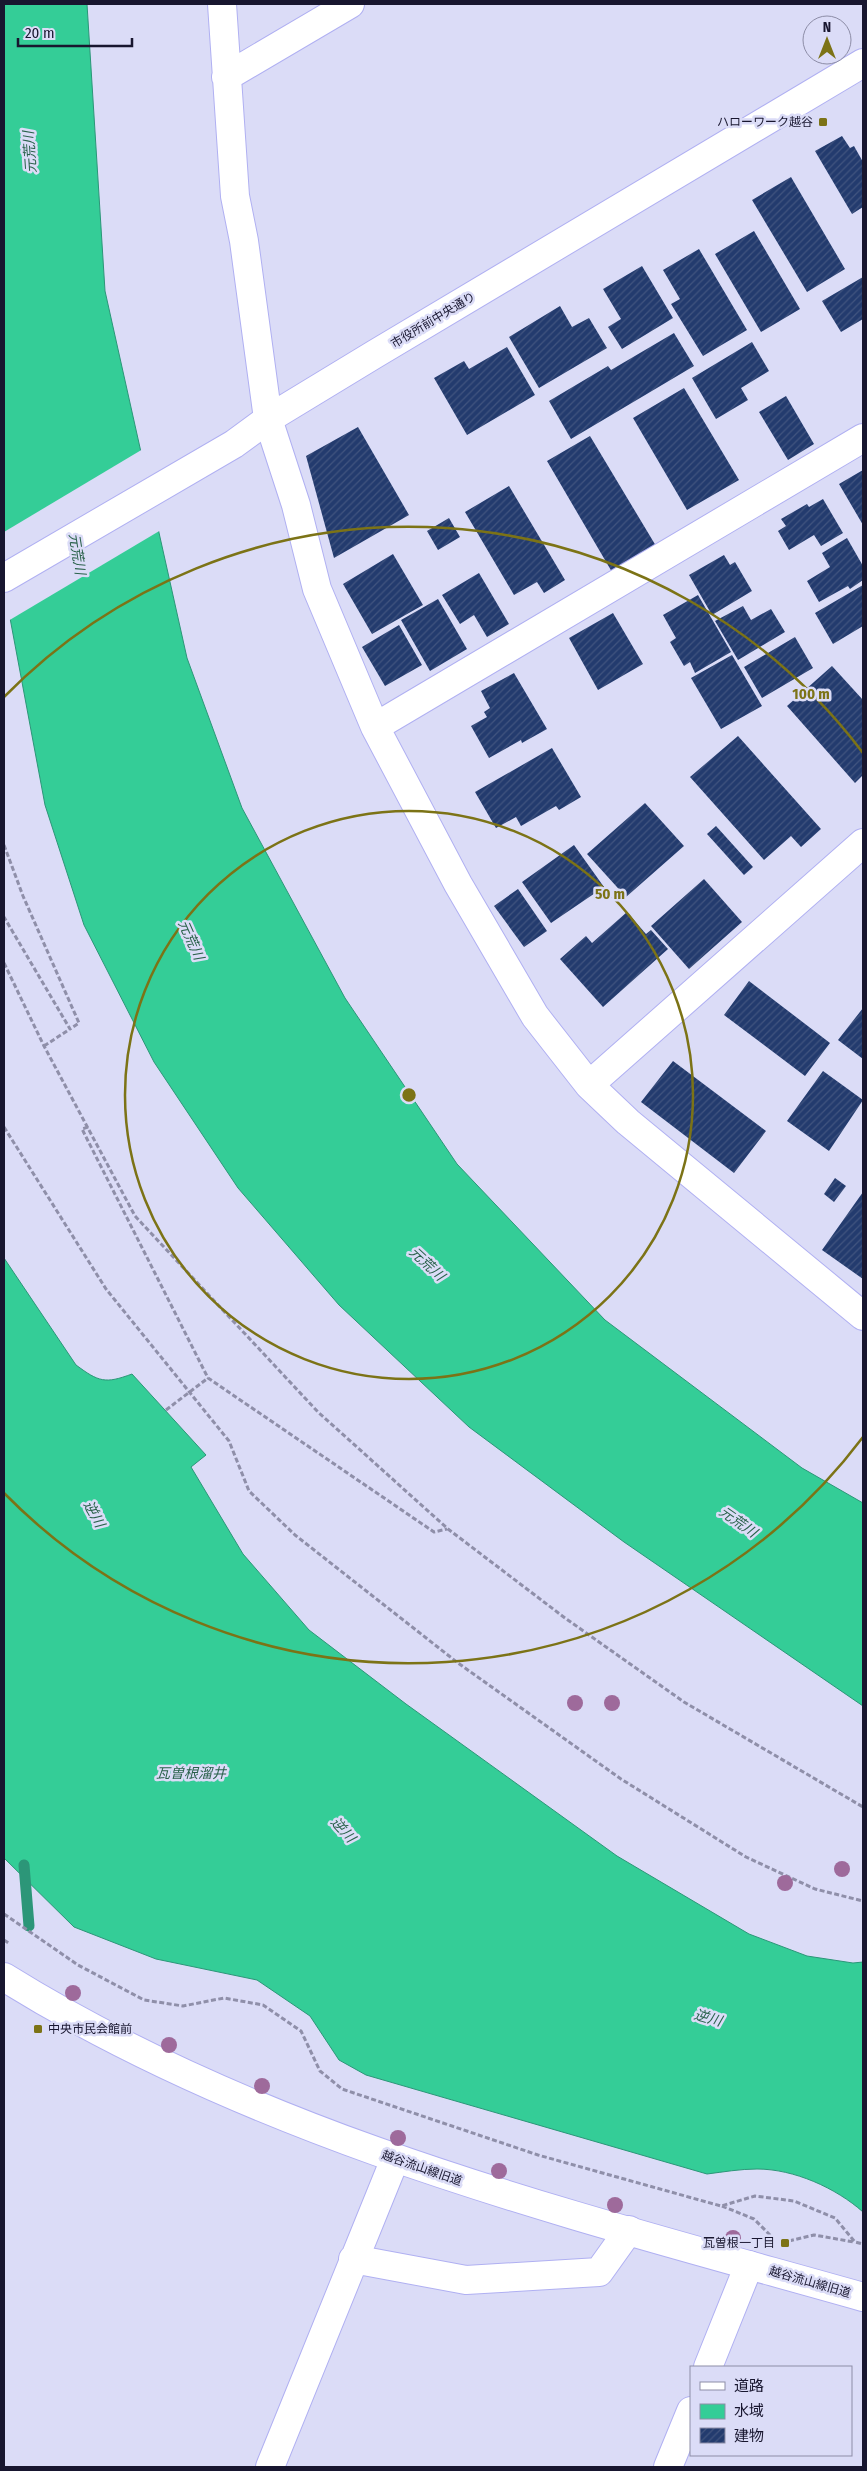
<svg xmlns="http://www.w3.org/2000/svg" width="867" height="2471" font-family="'Fira Sans Condensed','Noto Sans JP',sans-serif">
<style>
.water{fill:#34cd97;stroke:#2c9678}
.pier{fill:#dbdcf7}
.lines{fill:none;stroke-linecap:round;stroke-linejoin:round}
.stream{stroke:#2c9678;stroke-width:11}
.building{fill:url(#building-hatch)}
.minor-casing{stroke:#b0b0f2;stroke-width:30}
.tertiary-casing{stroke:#b0b0f2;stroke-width:30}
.path{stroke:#8f8fa9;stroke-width:3;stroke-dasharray:5 2.5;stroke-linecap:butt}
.minor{stroke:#fff;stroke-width:28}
.tertiary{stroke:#fff;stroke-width:28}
.tree{fill:#9e6a9b}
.ring{fill:none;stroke:#7c7316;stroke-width:2.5}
.poi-dot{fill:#7c7316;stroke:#dbdcf7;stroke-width:2}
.labels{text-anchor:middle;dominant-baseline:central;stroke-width:5;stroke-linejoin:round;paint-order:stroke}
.poi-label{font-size:12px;fill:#18162f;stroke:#dbdcf7;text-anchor:end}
.street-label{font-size:12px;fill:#18162f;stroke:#dbdcf7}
.water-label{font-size:14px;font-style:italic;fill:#29614a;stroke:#dbdcf7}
.centre{fill:#7c7316;stroke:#dbdcf7;stroke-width:2.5}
.ring-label{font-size:15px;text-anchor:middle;font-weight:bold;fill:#7c7316;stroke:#dbdcf7;stroke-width:5;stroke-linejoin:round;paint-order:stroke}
</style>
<defs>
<pattern id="building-hatch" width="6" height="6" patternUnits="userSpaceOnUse" patternTransform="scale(1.25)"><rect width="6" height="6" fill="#233b6e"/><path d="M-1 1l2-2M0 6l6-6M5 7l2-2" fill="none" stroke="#41547f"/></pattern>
</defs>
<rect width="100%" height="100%" fill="#dbdcf7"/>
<path class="water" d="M4,4H87L105,291L187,658L242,808L345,998L457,1164L605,1320L802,1468L863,1503V1706L624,1542L469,1427L339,1305L238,1188L154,1062L84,925L45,805L4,586Z
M4,1258L76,1365C99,1382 105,1384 132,1374L206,1455L191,1467L243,1554L309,1630L406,1704L617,1856L749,1934L807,1956L853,1963L863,1962V2212C836,2188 794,2169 757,2169C740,2169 723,2172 707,2174L366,2075L339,2060L310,2016L257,1980L156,1959L74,1927L4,1858Z"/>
<path class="pier" d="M143,449L161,530L8,621L4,600V532Z"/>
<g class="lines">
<path class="stream" d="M24,1865L29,1926"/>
</g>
<path class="building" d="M842,136L850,148L854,146L863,162V207L852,214L815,151Z
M791,177L845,269L807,292L752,200Z
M754,231L800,309L761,332L715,254Z
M699,249L747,330L703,356L671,304L680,299L663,270Z
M642,266L673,318L622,349L608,327L621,319L603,289Z
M863,277V319L841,332L822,301Z
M560,306L572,327L589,318L607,348L539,388L509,337Z
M674,333L694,366L571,439L549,401L608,366L611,370Z
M752,342L769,371L741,388L748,400L716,419L692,378Z
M507,347L535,395L467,435L434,378L464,361L469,369Z
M684,388L739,480L687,510L633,418Z
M786,396L814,444L788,460L759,412Z
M358,427L409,515L334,558L306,456Z
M590,436L656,546L612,572L547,461Z
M863,470V525L839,484Z
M509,486L565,580L544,593L537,582L514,595L465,512Z
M823,499L843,533L821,546L814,535L789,550L778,531L786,526L781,519L807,504L809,507Z
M449,518L460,537L438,550L427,531Z
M847,538L863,566V580L850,589L848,586L819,602L807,581L830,567L822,553Z
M393,554L423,605L372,634L343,584Z
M724,555L730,565L735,562L752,591L712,615L689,575Z
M479,573L509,624L487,637L474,615L460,624L442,595Z
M863,585V626L833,644L815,613Z
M698,595L731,652L695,673L690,662L684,666L670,642L676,638L663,615Z
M438,599L467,649L430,671L401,620Z
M743,606L751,620L771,609L785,632L738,660L715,621Z
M613,613L643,664L598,690L569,638Z
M399,625L422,665L385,686L362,647Z
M795,637L813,668L762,698L744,667Z
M732,655L762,706L721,729L691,678Z
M832,666L863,700V775L855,783L787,706Z
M514,673L547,729L522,743L521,740L489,758L471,726L487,717L484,712L490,708L481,691Z
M738,736L821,829L801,847L791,836L764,860L690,777Z
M552,748L581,797L559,810L556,806L521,826L516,817L496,828L475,792Z
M645,803L684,846L626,897L587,854Z
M716,826L753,867L744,875L707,834Z
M574,845L604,887L551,923L522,882Z
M704,879L742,922L689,969L651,926Z
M518,889L547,931L524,947L494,906Z
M627,912L646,934L651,930L668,949L603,1007L560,959L586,936L592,943Z
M749,981L830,1043L805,1076L724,1015Z
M863,1008V1059L838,1040Z
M673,1061L766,1131L734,1173L641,1102Z
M823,1071L863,1100L829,1151L787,1121Z
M835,1178L846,1186L834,1202L824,1194Z
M863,1192V1279L822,1250Z"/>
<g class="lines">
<defs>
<path id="minor" d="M222,4L235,196L244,241L268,419L296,505L317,589L375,727L458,884L535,1016L589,1085L628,1122L863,1316
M226,77L350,4
M375,727L863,438
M589,1085L863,843
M353,2259L466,2280L599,2272L629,2230
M708,2367L749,2265
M270,2467L395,2159
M668,2467L691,2411"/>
<path id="tertiary" d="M4,578L234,444L268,419L375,354L863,63
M4,1977C266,2140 569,2214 863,2297"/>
</defs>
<use href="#minor" class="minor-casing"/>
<use href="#tertiary" class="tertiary-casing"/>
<path class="path" d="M4,845L23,896L79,1023L70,1029L4,917
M4,963L44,1046L135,1216L318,1412L448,1529L565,1618L684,1702L863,1807
M44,1046L70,1029
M4,1127L106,1289L229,1441L249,1491L295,1535L458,1663L621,1779L746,1857L815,1889L863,1901
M88,1127L82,1129L208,1378L434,1532L447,1529
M166,1410L208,1378
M4,1914L78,1965L144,2000L183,2006L224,1998L263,2005L301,2031L320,2071L342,2089L538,2155L721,2206L755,2196L794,2201L835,2218L855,2242L863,2244
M4,1940L10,1944
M722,2206L754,2219L771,2236
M789,2241L814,2235L854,2242"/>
<use href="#minor" class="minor"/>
<use href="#tertiary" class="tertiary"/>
</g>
<g class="tree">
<circle cx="575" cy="1703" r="8"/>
<circle cx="612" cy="1703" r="8"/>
<circle cx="842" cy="1869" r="8"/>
<circle cx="785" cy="1883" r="8"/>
<circle cx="73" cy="1993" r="8"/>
<circle cx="169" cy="2045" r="8"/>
<circle cx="262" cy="2086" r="8"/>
<circle cx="398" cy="2138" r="8"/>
<circle cx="499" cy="2171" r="8"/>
<circle cx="615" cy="2205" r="8"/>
<circle cx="733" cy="2238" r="8"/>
</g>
<g class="ring">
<circle cx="409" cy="1095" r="284"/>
<path d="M863 1437A568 568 0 0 1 4 1493M4 697A568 568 0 0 1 863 753"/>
</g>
<g class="poi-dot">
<rect x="818" y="117" width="10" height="10" rx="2.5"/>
<rect x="33" y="2024" width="10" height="10" rx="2.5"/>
<rect x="780" y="2238" width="10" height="10" rx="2.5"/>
</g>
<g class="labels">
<g class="poi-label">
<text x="813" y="122">ハローワーク越谷</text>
<text x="48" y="2029" text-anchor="start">中央市民会館前</text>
<text x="775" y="2243">瓦曽根一丁目</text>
</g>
<g class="street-label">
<text transform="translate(433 320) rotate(-31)">市役所前中央通り</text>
<text transform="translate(422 2168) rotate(19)">越谷流山線旧道</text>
<text transform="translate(810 2282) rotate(16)">越谷流山線旧道</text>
</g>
<g class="water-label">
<text transform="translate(30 152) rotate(-94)">元荒川</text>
<text transform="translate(77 554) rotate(81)">元荒川</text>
<text transform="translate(191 940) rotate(66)">元荒川</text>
<text transform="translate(427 1264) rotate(43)">元荒川</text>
<text transform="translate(94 1514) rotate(61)">逆川</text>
<text transform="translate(738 1522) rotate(35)">元荒川</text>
<text x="191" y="1773">瓦曽根溜井</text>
<text transform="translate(343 1830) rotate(48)">逆川</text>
<text transform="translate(708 2018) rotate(16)">逆川</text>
</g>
</g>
<circle cx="409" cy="1095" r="8" class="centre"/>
<g class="ring-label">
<text x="811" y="699">100 m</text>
<text x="610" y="899">50 m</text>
</g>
<rect width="867" height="2471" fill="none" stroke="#18162f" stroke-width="10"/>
<rect x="690" y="2366" width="162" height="90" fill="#dbdcf7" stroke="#8d8da7"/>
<rect x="700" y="2382" width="25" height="8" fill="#ffffff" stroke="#8d8da7"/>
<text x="734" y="2391" font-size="15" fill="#18162f">道路</text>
<rect x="700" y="2404" width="25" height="15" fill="#34cd97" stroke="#8d8da7"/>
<text x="734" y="2416" font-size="15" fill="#18162f">水域</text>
<rect x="700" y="2428" width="25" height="15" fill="url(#building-hatch)" stroke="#8d8da7"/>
<text x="734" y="2441" font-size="15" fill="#18162f">建物</text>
<g transform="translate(827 40)"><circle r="24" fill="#dbdcf7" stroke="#8d8da7"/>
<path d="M0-4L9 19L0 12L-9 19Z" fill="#7c7316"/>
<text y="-8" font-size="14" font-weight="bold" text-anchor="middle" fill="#18162f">N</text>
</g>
<path d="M18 38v8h114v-8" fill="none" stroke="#18162f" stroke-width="2.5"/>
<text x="25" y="38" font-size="15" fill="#18162f" stroke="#dbdcf7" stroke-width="4" paint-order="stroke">20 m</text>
</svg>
